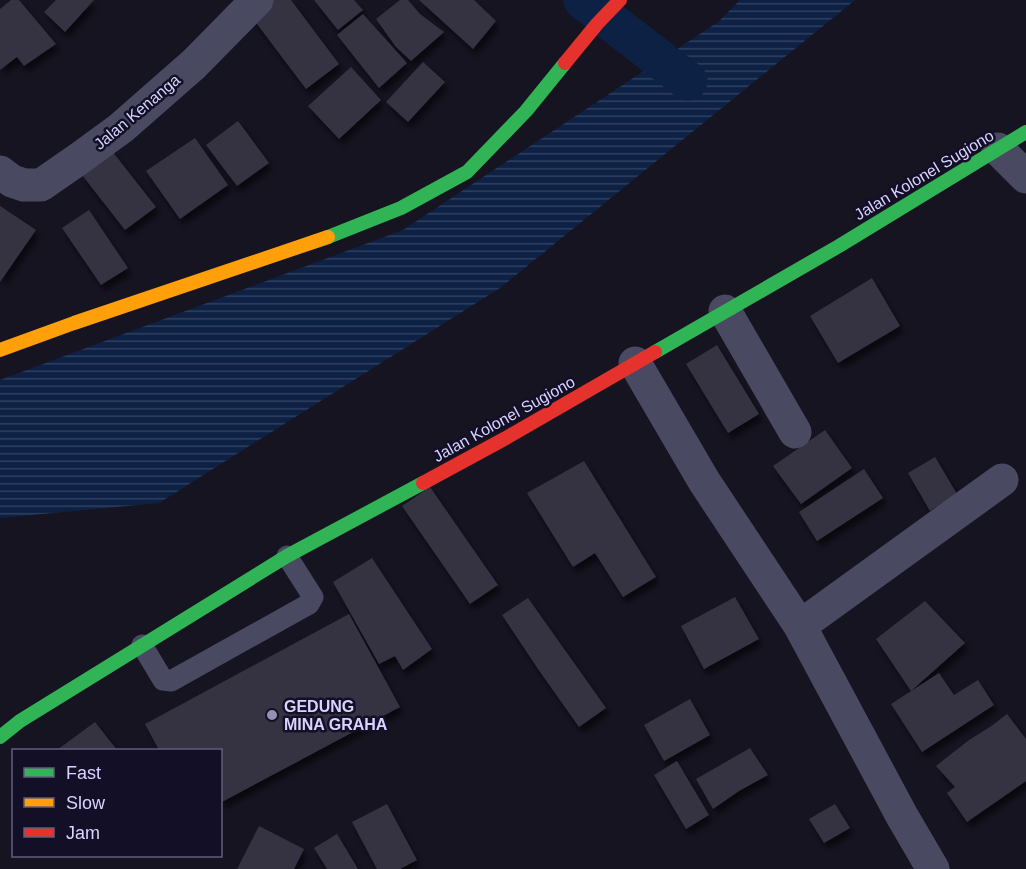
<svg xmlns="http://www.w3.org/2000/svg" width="1026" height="869" font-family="Helvetica,sans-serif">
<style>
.water{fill:url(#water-rules)}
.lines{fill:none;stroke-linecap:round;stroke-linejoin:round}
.canal{stroke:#0d2144;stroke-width:39}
.building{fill:#343243;filter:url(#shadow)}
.lane{stroke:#4a4962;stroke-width:21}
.street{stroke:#4a4962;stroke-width:33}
.fast{stroke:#30b455;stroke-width:14}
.slow{stroke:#ff9f0a;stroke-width:14}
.jam{stroke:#e5322d;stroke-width:14}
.poi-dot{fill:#9591b1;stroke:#130f26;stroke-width:2}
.labels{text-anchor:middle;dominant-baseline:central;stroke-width:5;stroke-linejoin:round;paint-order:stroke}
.street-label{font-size:16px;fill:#d9d4ff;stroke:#130f26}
.poi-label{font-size:16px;font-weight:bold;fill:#d9d4ff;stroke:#130f26;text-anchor:start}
</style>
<defs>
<pattern id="water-rules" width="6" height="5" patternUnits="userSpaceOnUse" patternTransform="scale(1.5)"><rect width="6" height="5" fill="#0d2144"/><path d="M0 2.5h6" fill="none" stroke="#304060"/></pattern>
<filter id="shadow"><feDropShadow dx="3.5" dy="6" stdDeviation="3" flood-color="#0009"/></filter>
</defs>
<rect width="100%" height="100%" fill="#161421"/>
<path class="water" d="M740,0H855L500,288L159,503L0,518V380L403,230L718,22Z"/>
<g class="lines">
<path class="canal" d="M583,0L688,81"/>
</g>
<path class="building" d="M11,0H19L56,44L24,66L17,57L0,70V9Z
M56,0H94L65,32L44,12Z
M271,0H291L339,64L306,89L251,16Z
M314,0H354L363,10L338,30Z
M400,0H408L420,14L444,32L411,61L396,47L376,19Z
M419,0H474L496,21L473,49Z
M363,14L407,63L379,88L337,35Z
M423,62L445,82L408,122L386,102Z
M351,67L381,100L339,139L308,106Z
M238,121L269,163L237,186L206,145Z
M195,138L228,185L180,219L146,171Z
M112,151L156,207L125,230L82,175Z
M0,206L36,230L0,282Z
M89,210L128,268L101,285L62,228Z
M872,278L900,326L838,363L810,316Z
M717,345L759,414L728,433L686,364Z
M825,430L852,468L801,504L773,466Z
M935,457L957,494L930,511L908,473Z
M584,461L656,577L623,597L595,553L573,567L527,493Z
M864,469L883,498L817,541L799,512Z
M430,487L498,585L470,604L402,506Z
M372,558L432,649L403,670L395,656L379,664L333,582Z
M735,597L759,639L704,669L681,626Z
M528,598L606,708L579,727L538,669L502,615Z
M925,601L965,643L911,691L876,639Z
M349,614L400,707L220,803V750H159L145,724Z
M939,673L954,695L978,680L994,705L922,752L891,704Z
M690,699L710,735L664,761L644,725Z
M1007,714L1026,739V781L967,822L947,793L955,787L936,766L969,740L990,727Z
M95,722L117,750H57Z
M750,748L768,775L739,791L713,809L696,779Z
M677,761L709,815L686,829L654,775Z
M387,804L417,860L400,869H377L352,822Z
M835,804L850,828L824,843L809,819Z
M259,826L304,849L294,869H237Z
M337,834L358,869H327L314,848Z"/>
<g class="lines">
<path class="lane" d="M142,645L163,680L171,681L309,604L313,597L287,556"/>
<path class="street" d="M998,149L1026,177
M0,172L12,181L24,185H41L80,158L121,128L194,64L257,0
M725,311L795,432
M635,363L704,481L800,626L902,816L933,869
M800,626L1002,480"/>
<path class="fast" d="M328,237L401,208L467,172L526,111L565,63
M655,352L839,246L1026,132
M0,737L20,721L287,556L423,483"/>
<path class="slow" d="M0,350L74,323L328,237"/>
<path class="jam" d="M565,63L597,24L620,0
M423,483L506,438L655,352"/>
</g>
<circle class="poi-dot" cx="272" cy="715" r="6"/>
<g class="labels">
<g class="street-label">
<text transform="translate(137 112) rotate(-40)">Jalan Kenanga</text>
<text transform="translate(924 175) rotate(-31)">Jalan Kolonel Sugiono</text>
<text transform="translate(504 419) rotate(-29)">Jalan Kolonel Sugiono</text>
</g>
<g class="poi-label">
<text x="284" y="706">GEDUNG<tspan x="284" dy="18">MINA GRAHA</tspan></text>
</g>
</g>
<rect x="12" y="749" width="210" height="108" fill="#130f26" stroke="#625e7d" stroke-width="1.5"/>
<rect x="24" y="768" width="30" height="9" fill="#30b455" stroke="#625e7d" stroke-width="1.5"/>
<text x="66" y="779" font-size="18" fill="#d9d4ff">Fast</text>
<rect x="24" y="798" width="30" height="9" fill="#ff9f0a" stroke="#625e7d" stroke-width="1.5"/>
<text x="66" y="809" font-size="18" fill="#d9d4ff">Slow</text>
<rect x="24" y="828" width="30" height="9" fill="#e5322d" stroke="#625e7d" stroke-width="1.5"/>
<text x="66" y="839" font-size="18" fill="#d9d4ff">Jam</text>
</svg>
